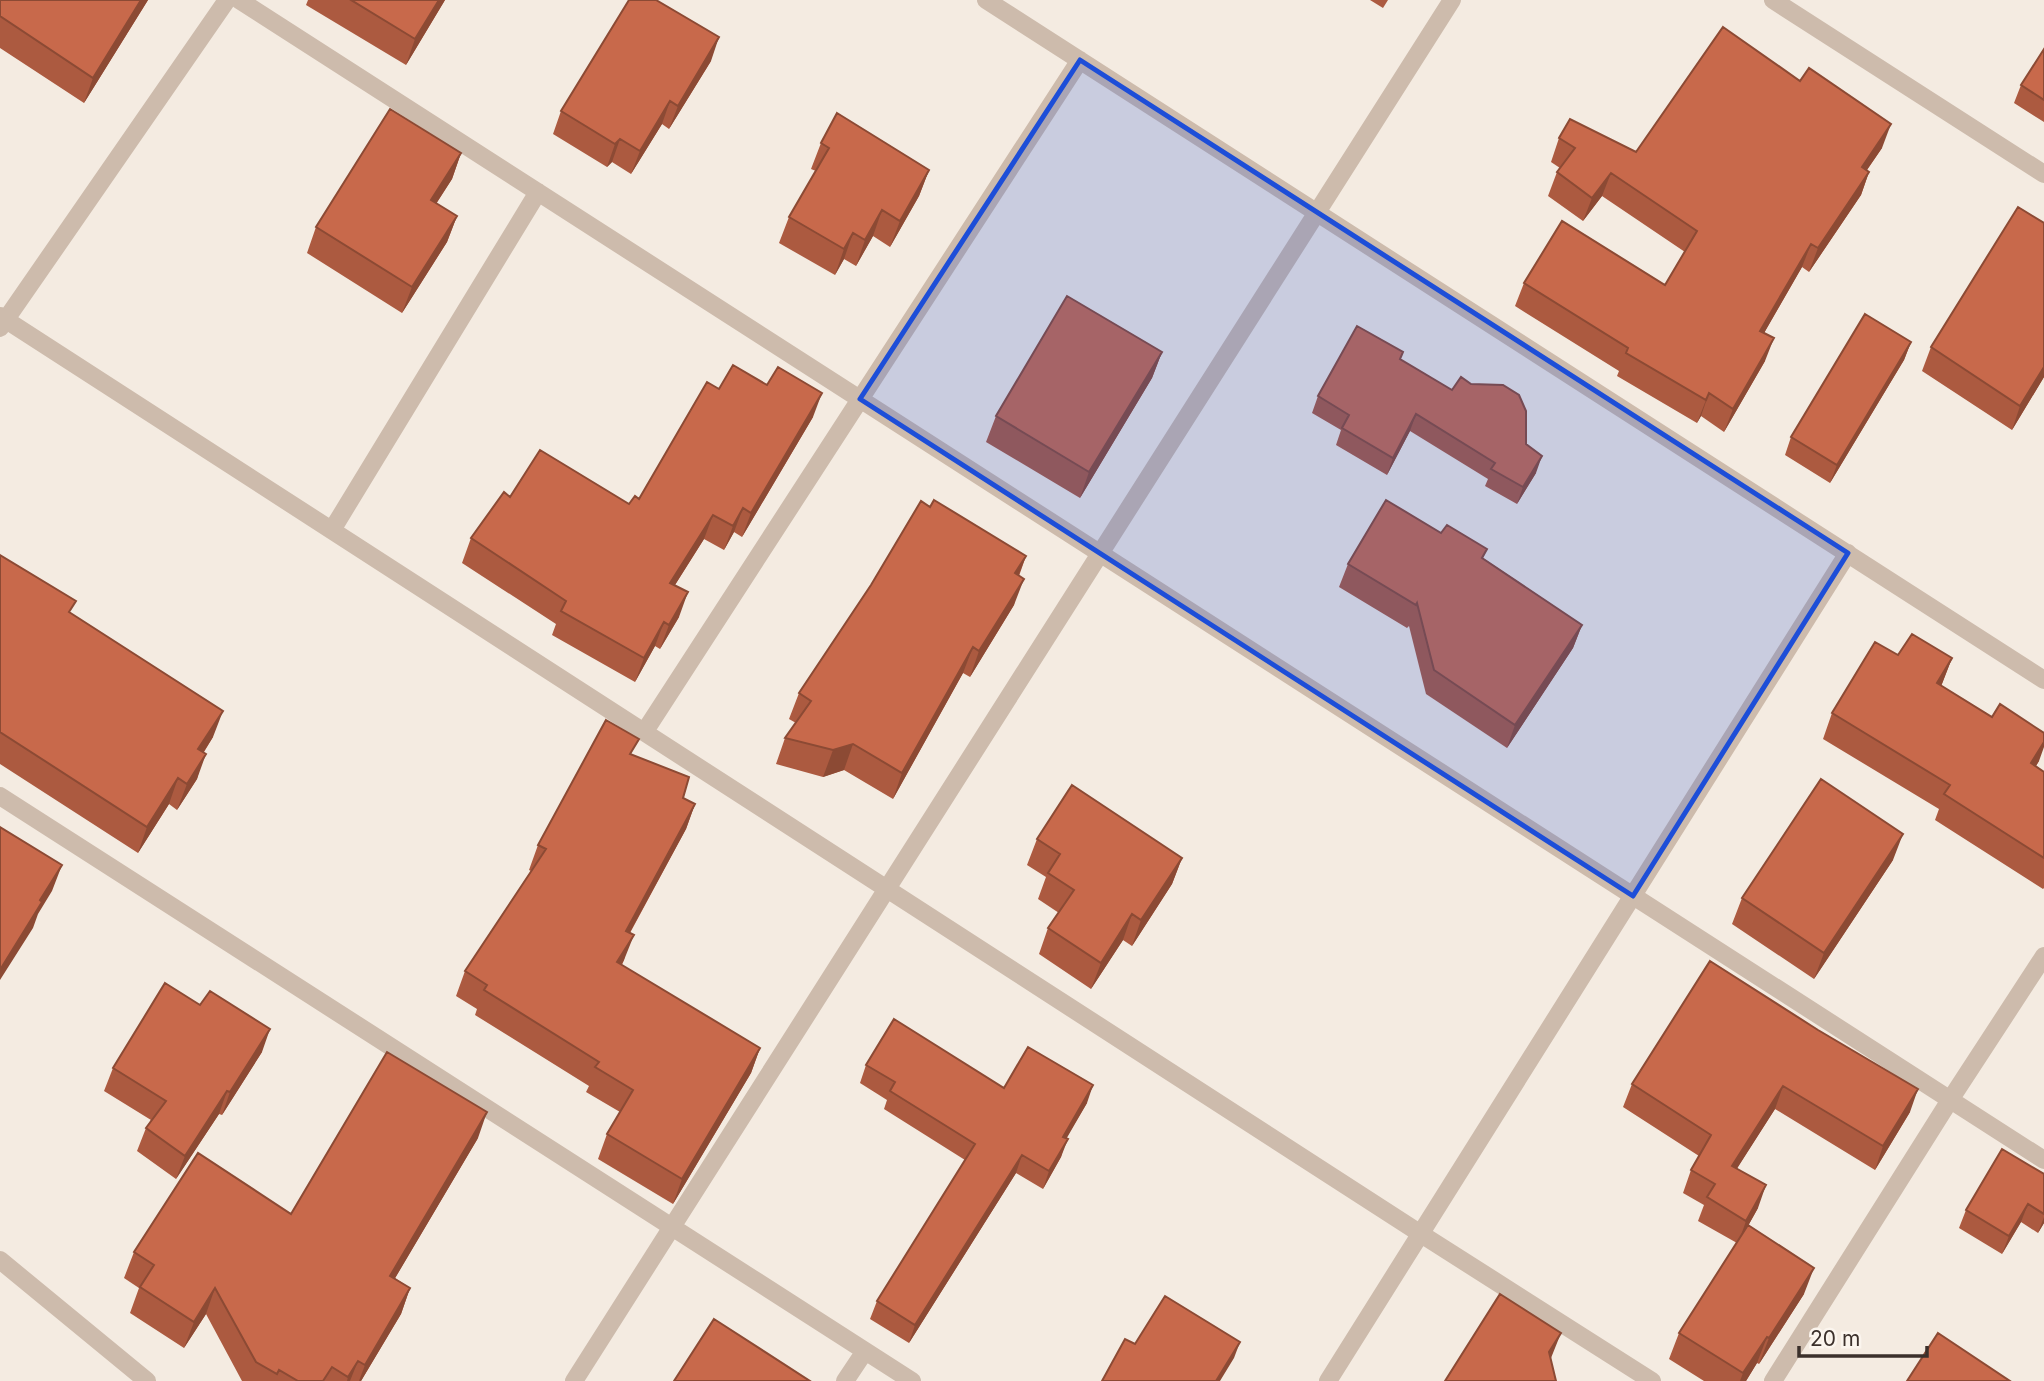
<svg xmlns="http://www.w3.org/2000/svg" width="2044" height="1381" font-family="Inter,sans-serif">
<style>
.lines{fill:none;stroke-linecap:round;stroke-linejoin:round}
.minor{stroke:#cdbbac;stroke-width:18}
.wall{fill:#ac5a40}
.shaded-wall{fill:#8c4a34}
.building{fill:#c8694b;stroke:#8c4a34;stroke-width:2}
.marked{fill:#1d4ed8;fill-opacity:0.2;stroke:#1d4ed8;stroke-width:5;stroke-linejoin:round}
</style>
<rect width="100%" height="100%" fill="#f4ebe1"/>
<g class="lines">
<path class="minor" d="M239,0L2044,1160
M986,0L2044,680
M1773,0L2044,174
M0,316L1421,1234L1652,1381
M0,328L227,0
M332,530L538,192
M645,731L1080,60
M0,796L912,1381
M0,1260L147,1381
M574,1381L1452,0
M845,1381L865,1351
M1328,1381L1848,553
M1773,1381L1950,1100L2044,956"/>
</g>
<path class="wall" d="M0,0H148L84,103L0,48Z
M308,0H445L406,65L306,5Z
M1370,0H1388L1383,8Z
M2044,49V122L2014,103L2021,85Z
M711,61L669,129L662,124L631,174L612,162L607,167L553,134L561,111Z
M1559,138L1636,152L1882,148L1867,170L1869,172L1861,195L1809,272L1802,267L1764,333L1765,361L1724,432L1701,416L1697,423L1617,376L1619,371L1515,306L1524,283L1665,285L1685,252L1602,196L1583,221L1548,196L1557,172L1560,168L1551,162Z
M821,143L929,170L919,196L890,247L873,236L856,266L844,259L835,275L779,243L789,217L816,171L811,169Z
M461,153L452,179L436,204L457,216L447,242L402,313L307,253L316,227Z
M2044,223V377L2012,430L1922,371L1931,347Z
M1911,342L1904,360L1830,483L1785,455L1791,437Z
M1162,352L1152,378L1080,498L986,442L996,416Z
M1400,359L1452,390L1471,384L1526,444L1536,473L1517,504L1485,486L1488,479L1410,431L1387,475L1336,445L1341,430L1312,413L1318,396Z
M767,385L813,417L742,537L734,532L724,550L704,539L675,585L679,617L660,649L655,646L635,682L552,635L556,624L462,563L471,538L510,497L629,504L639,499L719,389Z
M930,507L1026,556L1019,576L1014,605L970,677L963,673L893,799L844,770L823,777L776,764L785,738L796,723L789,719L799,693Z
M1441,533L1487,549L1483,558L1582,625L1573,648L1507,748L1426,694L1409,626L1407,628L1339,587L1348,564Z
M0,555L71,613L213,737L204,752L197,779L177,810L169,804L138,853L0,764Z
M1898,655L1952,658L1941,686L2039,761L2036,766L2044,772V888L2043,889L1935,820L1939,809L1823,739L1832,713Z
M633,755L683,798L695,804L686,829L630,933L624,960L622,965L760,1048L751,1073L673,1204L598,1159L607,1134L620,1112L586,1092L589,1086L475,1015L477,1009L456,996L465,971L531,871L529,870L538,845Z
M1037,839L1182,858L1172,884L1132,946L1123,940L1091,989L1039,954L1048,928L1059,913L1038,899L1046,877L1027,865Z
M1893,860L1814,979L1732,924L1742,898Z
M1710,961L1910,1112L1875,1170L1775,1109L1737,1168L1758,1208L1745,1231L1804,1294L1759,1364L1757,1363L1746,1381H1704L1669,1359L1679,1333L1737,1243L1698,1221L1704,1205L1683,1193L1691,1170L1699,1156L1623,1107L1632,1084Z
M262,1052L222,1115L219,1114L176,1179L137,1151L146,1128L151,1120L104,1091L113,1068Z
M866,1065L1087,1103L1066,1138L1061,1157L1043,1189L1016,1173L909,1343L870,1319L877,1301L965,1160L884,1109L887,1100L860,1083Z
M478,1138L395,1278L410,1288L401,1314L361,1381H242L206,1314L184,1348L130,1313L139,1288L124,1278L134,1252L291,1214Z
M2044,1174V1223L2038,1233L2021,1222L2002,1254L1959,1228L1966,1210Z"/>
<path class="shaded-wall" d="M141,0H148L84,103L93,78Z
M439,0H445L406,65L415,39Z
M719,37L711,61L669,129L678,106Z
M670,101L662,124L631,174L640,151Z
M1891,124L1882,148L1853,190L1862,167Z
M620,139L612,162L607,167L615,144Z
M461,153L452,179L421,227L431,200Z
M929,170L919,196L890,247L900,221Z
M1869,172L1861,195L1809,272L1818,248Z
M1611,173L1602,196L1583,221L1592,198Z
M882,210L873,236L856,266L865,240Z
M457,216L447,242L402,313L412,287Z
M853,233L844,259L835,275L844,249Z
M1811,244L1802,267L1752,354L1760,331Z
M1774,338L1765,361L1724,432L1733,409Z
M1911,342L1904,360L1830,483L1837,465Z
M1162,352L1152,378L1080,498L1089,472Z
M2044,367V377L2012,430L2020,406Z
M822,393L813,417L742,537L751,513Z
M1709,393L1701,416L1697,423L1706,400Z
M1416,414L1410,431L1387,475L1393,458Z
M1542,456L1536,473L1517,504L1523,487Z
M743,508L734,532L724,550L733,526Z
M713,515L704,539L661,607L670,583Z
M1026,556L1016,582L1015,573Z
M1024,579L1014,605L970,677L979,651Z
M688,592L679,617L660,649L669,625Z
M664,622L655,646L635,682L644,658Z
M1582,625L1573,648L1507,748L1515,725Z
M973,647L963,673L893,799L902,773Z
M1952,658L1942,684L1927,710L1937,683Z
M223,711L213,737L189,775L198,749Z
M2044,742V747L2039,761L2021,789L2031,763Z
M853,744L844,770L823,777L833,750Z
M206,754L197,779L177,810L187,784Z
M178,778L169,804L138,853L147,827Z
M695,804L686,829L617,956L626,931Z
M1903,834L1893,860L1814,979L1824,953Z
M1182,858L1172,884L1132,946L1141,920Z
M62,865L52,891L38,914L33,928L0,980V970L40,900Z
M1132,914L1123,940L1091,989L1101,963Z
M634,935L624,960L608,987L617,962Z
M270,1029L262,1052L222,1115L230,1092Z
M760,1048L751,1073L673,1204L682,1179Z
M1093,1085L1087,1103L1057,1155L1063,1137Z
M1783,1086L1775,1109L1724,1189L1732,1166Z
M1918,1089L1910,1112L1875,1170L1883,1146Z
M227,1091L219,1114L176,1179L185,1156Z
M487,1112L478,1138L381,1302L390,1276Z
M1068,1139L1061,1157L1043,1189L1049,1171Z
M1022,1155L1016,1173L909,1343L915,1325Z
M1766,1185L1758,1208L1738,1244L1746,1221Z
M2028,1204L2021,1222L2002,1254L2009,1236Z
M2044,1217V1223L2038,1233Z
M1814,1268L1804,1294L1759,1364L1769,1338Z
M215,1288L206,1314L184,1348L194,1322Z
M410,1288L401,1314L361,1381H359L365,1365Z
M1561,1333L1551,1358L1539,1377L1549,1352Z
M1767,1337L1757,1363L1746,1381H1740L1743,1373Z
M1240,1342L1234,1358L1220,1381H1216Z
M358,1361L350,1381H347L348,1377Z"/>
<path class="building" d="M0,0H141L93,78L0,16Z
M351,0H439L415,39Z
M629,0H656L719,37L678,106L670,101L640,151L620,139L615,144L561,111Z
M1723,27L1800,81L1809,68L1891,124L1862,167L1869,172L1818,248L1811,244L1760,331L1774,338L1733,409L1709,393L1706,400L1626,353L1628,348L1524,283L1562,221L1665,285L1697,231L1611,173L1592,198L1557,172L1575,148L1559,138L1570,119L1636,152Z
M2044,49V100L2021,85Z
M390,109L461,153L431,200L457,216L412,287L316,227Z
M837,113L929,170L900,221L882,210L865,240L853,233L844,249L789,217L829,148L821,143Z
M2018,207L2044,223V367L2020,406L1931,347Z
M1067,296L1162,352L1089,472L996,416Z
M1865,314L1911,342L1837,465L1791,437Z
M1357,326L1403,352L1400,359L1452,390L1461,377L1471,384L1503,385L1519,395L1526,411V444L1542,456L1523,487L1491,469L1495,463L1416,414L1393,458L1342,428L1349,415L1318,396Z
M733,365L767,385L778,367L822,393L751,513L743,508L733,526L713,515L670,583L688,592L669,625L664,622L644,658L561,611L566,601L471,538L504,492L510,497L540,450L629,504L635,496L639,499L707,382L719,389Z
M934,500L1026,556L1015,573L1024,579L979,651L973,647L902,773L853,744L833,750L785,738L811,701L799,693L871,585L921,501L930,507Z
M1386,500L1441,533L1447,525L1487,549L1482,558L1582,625L1515,725L1434,670L1417,603L1416,605L1348,564Z
M0,555L76,601L69,612L223,711L198,749L206,754L187,784L178,778L147,827L0,732Z
M1912,634L1952,658L1937,683L1992,717L2000,704L2044,733V742L2031,763L2044,772V858L1944,794L1950,785L1832,713L1875,642L1898,655Z
M606,720L639,739L630,754L689,777L683,798L695,804L626,931L634,935L617,962L760,1048L682,1179L607,1134L633,1090L595,1067L599,1062L484,990L487,985L465,971L546,849L538,845Z
M1821,779L1903,834L1824,953L1742,898Z
M1072,785L1182,858L1141,920L1132,914L1101,963L1048,928L1074,890L1048,873L1060,854L1037,839Z
M0,827L62,865L40,900L42,902L0,970Z
M1710,961L1818,1030L1918,1089L1883,1146L1783,1086L1732,1166L1766,1185L1746,1221L1707,1197L1715,1184L1691,1170L1711,1135L1632,1084Z
M165,983L200,1005L210,991L270,1029L230,1092L227,1091L185,1156L146,1128L166,1101L113,1068Z
M894,1019L1004,1088L1028,1047L1093,1085L1063,1137L1068,1139L1049,1171L1022,1155L915,1325L877,1301L975,1144L890,1091L895,1082L866,1065Z
M387,1052L487,1112L390,1276L410,1288L365,1365L358,1361L348,1377L332,1367L323,1381H298L279,1370L277,1374L256,1362L215,1288L194,1322L140,1287L154,1265L134,1252L198,1153L291,1214Z
M2002,1149L2044,1174V1214L2028,1204L2009,1236L1966,1210Z
M1748,1225L1814,1268L1769,1338L1767,1337L1743,1373L1679,1333Z
M1500,1294L1561,1333L1549,1352L1556,1381H1445Z
M1165,1296L1240,1342L1216,1381H1102L1125,1339L1135,1344Z
M714,1319L810,1381H674Z
M1938,1333L2010,1381H1907Z"/>
<path class="marked" d="M1080,60L1848,553L1633,896L860,399Z"/>
<path d="M1799 1346v10h128v-10" fill="none" stroke="#3b302b" stroke-width="3.5"/>
<text x="1810" y="1346" font-size="21" fill="#3b302b" stroke="#fbf5ee" stroke-width="5" paint-order="stroke">20 m</text>
</svg>
